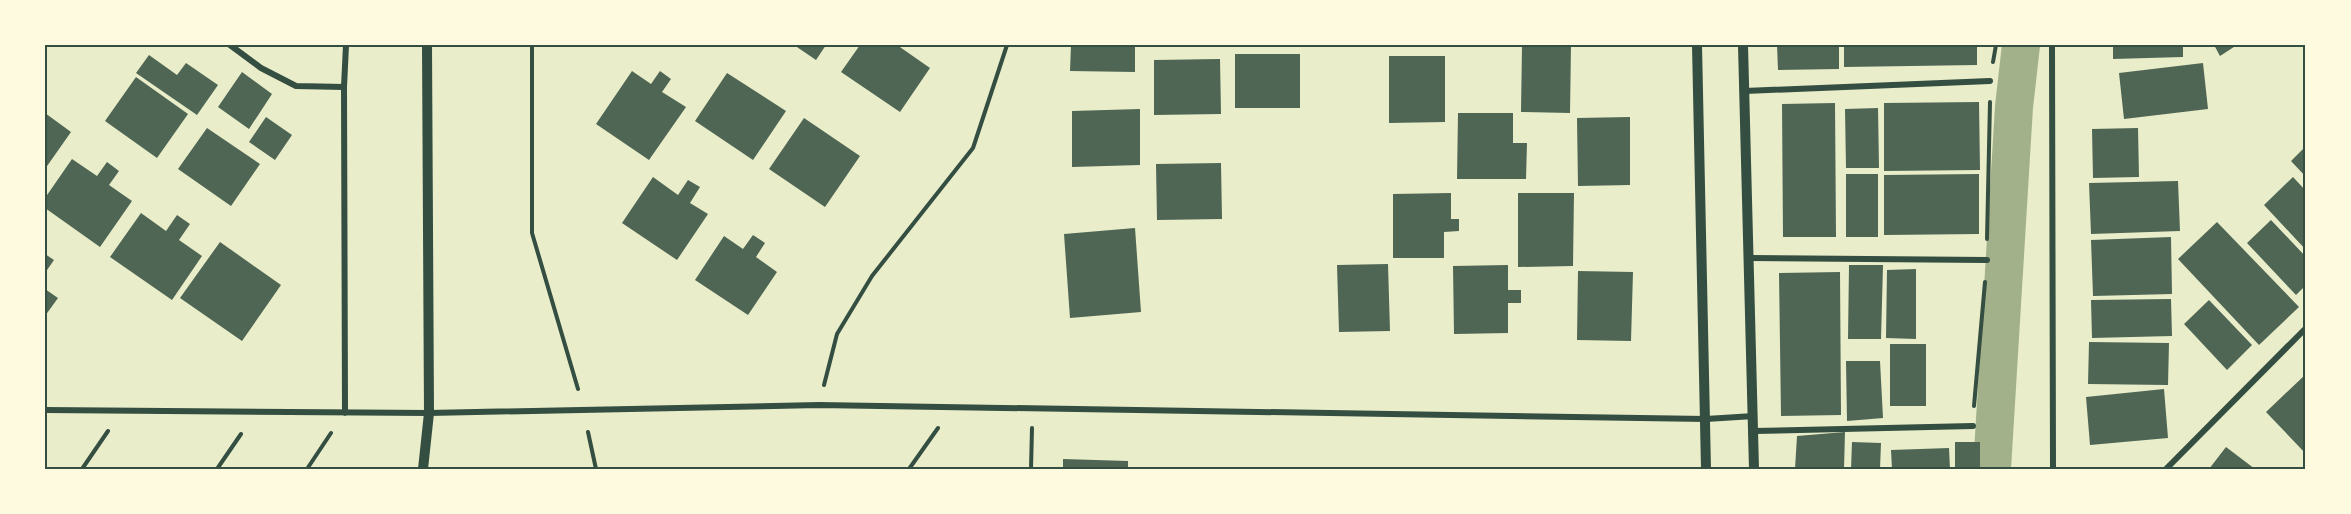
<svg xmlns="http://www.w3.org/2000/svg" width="2351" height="514" font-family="Cabin,sans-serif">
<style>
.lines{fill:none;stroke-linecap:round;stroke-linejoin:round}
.canal{stroke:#a3b18a;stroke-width:38}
.building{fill:#4f6655}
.path{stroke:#344e41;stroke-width:4}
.minor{stroke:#344e41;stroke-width:6}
.tertiary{stroke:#344e41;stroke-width:10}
.neatline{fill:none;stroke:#344e41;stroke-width:2}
</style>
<rect width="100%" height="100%" fill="#e9edc9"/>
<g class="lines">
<path class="canal" d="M1992,469L2014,107L2021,45"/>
</g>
<path class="building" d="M794,45H826L816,60Z
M860,45H897L930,68L900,112L841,72Z
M1071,45H1135V72L1070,71Z
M1522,45H1571L1570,113L1521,112Z
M1777,45H1839V69L1778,70Z
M1844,45H1977V65L1844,67Z
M2113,45H2183V57L2113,59Z
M2214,45H2237L2220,56Z
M1235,54H1300V108H1235Z
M149,55L177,75L186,63L218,85L197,115L136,73Z
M1389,56H1445V122L1389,123Z
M1220,59L1221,114L1154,115V60Z
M2203,63L2208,109L2124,119L2119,73Z
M632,71L651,84L660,71L671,79L662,92L686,107L649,160L596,124Z
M242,72L272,94L249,129L218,107Z
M727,73L786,111L753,160L695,121Z
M136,77L188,114L157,158L105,121Z
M1979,102L1980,170L1884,171V103Z
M1835,103L1836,237H1783L1782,104Z
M1878,108L1879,168H1846L1845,109Z
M1140,109V165L1072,167V111Z
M45,113L71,132L45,169Z
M1458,113H1513V143H1527L1526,179H1457Z
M266,117L292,135L275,160L249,142Z
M1630,117V185L1578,186L1577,118Z
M804,118L860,156L825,207L769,169Z
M207,128L260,164L231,206L178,169Z
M2138,128L2139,177L2093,178L2092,129Z
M2306,146V177L2291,161Z
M72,159L97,176L107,162L119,171L109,185L132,201L100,247L45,208V198Z
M1221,163L1222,219L1157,220L1156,164Z
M1846,174H1878V237H1846Z
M1979,174V234L1884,235V175Z
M653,177L678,195L688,180L700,187L690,203L708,214L677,260L622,223Z
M2293,177L2306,191V250L2264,205Z
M2178,181L2180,231L2091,234L2089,183Z
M1451,193V219H1459V231L1444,232V258H1393V194Z
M1518,193H1574L1573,266L1518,267Z
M141,213L166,231L177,215L190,224L179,240L202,256L172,300L110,257Z
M2271,220L2306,257V285L2296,295L2247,243Z
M2217,222L2299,307L2259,345L2178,259Z
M1135,228L1141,312L1070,318L1064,234Z
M753,235L765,243L756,257L777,272L748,315L695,280L724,236L743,249Z
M2171,237L2172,294L2093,296L2091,240Z
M220,242L281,285L242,341L180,298Z
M45,254L54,260L45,273Z
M1388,264L1390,331L1339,332L1337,265Z
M1508,265V290H1521V303H1508V333L1454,334L1453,266Z
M1849,265H1883L1881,339H1848Z
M1916,269V339L1886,338L1887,270Z
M1578,271L1633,272L1631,341L1577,340Z
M1840,272L1841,415L1781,416L1779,273Z
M45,289L58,298L45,316Z
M2171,299L2172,336L2092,338L2091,300Z
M2209,300L2252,345L2227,370L2184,324Z
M2089,342L2169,343L2168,385L2088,384Z
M1890,344H1926V406H1890Z
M1846,361H1880L1883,418L1847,421Z
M2306,374V454L2266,412Z
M2164,389L2168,438L2090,445L2086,397Z
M1845,432L1844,469H1795L1797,436Z
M1852,442L1881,443L1880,469H1851Z
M1955,442H1980V469H1955Z
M2226,447L2255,469H2209Z
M1949,448L1950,469H1892L1891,450Z
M1063,459L1128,461V469H1063Z"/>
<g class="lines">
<path class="path" d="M532,45V233L578,389
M1993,62L1996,45
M1987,239L1990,102
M824,385L837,334L872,276L973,148L1007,45
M1974,406L1985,282
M588,432L596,469
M82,469L108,431
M217,469L241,434
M307,469L331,433
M909,469L938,428
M1031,469L1032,428"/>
<path class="minor" d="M230,45L261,68L296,86L344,87
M2052,45L2053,469
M1745,91L1990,81
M1750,258L1987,260
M45,410L429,413L819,405L1706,419L1754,416
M345,413L344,87L346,45
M1754,431L1973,426
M2166,469L2306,328"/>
<path class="tertiary" d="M1697,45L1706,469
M1743,45L1754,469
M423,469L429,413L427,45"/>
</g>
<rect width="2351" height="514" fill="none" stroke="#fefae0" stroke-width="93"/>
<rect x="46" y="46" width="2258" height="422" class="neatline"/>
</svg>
